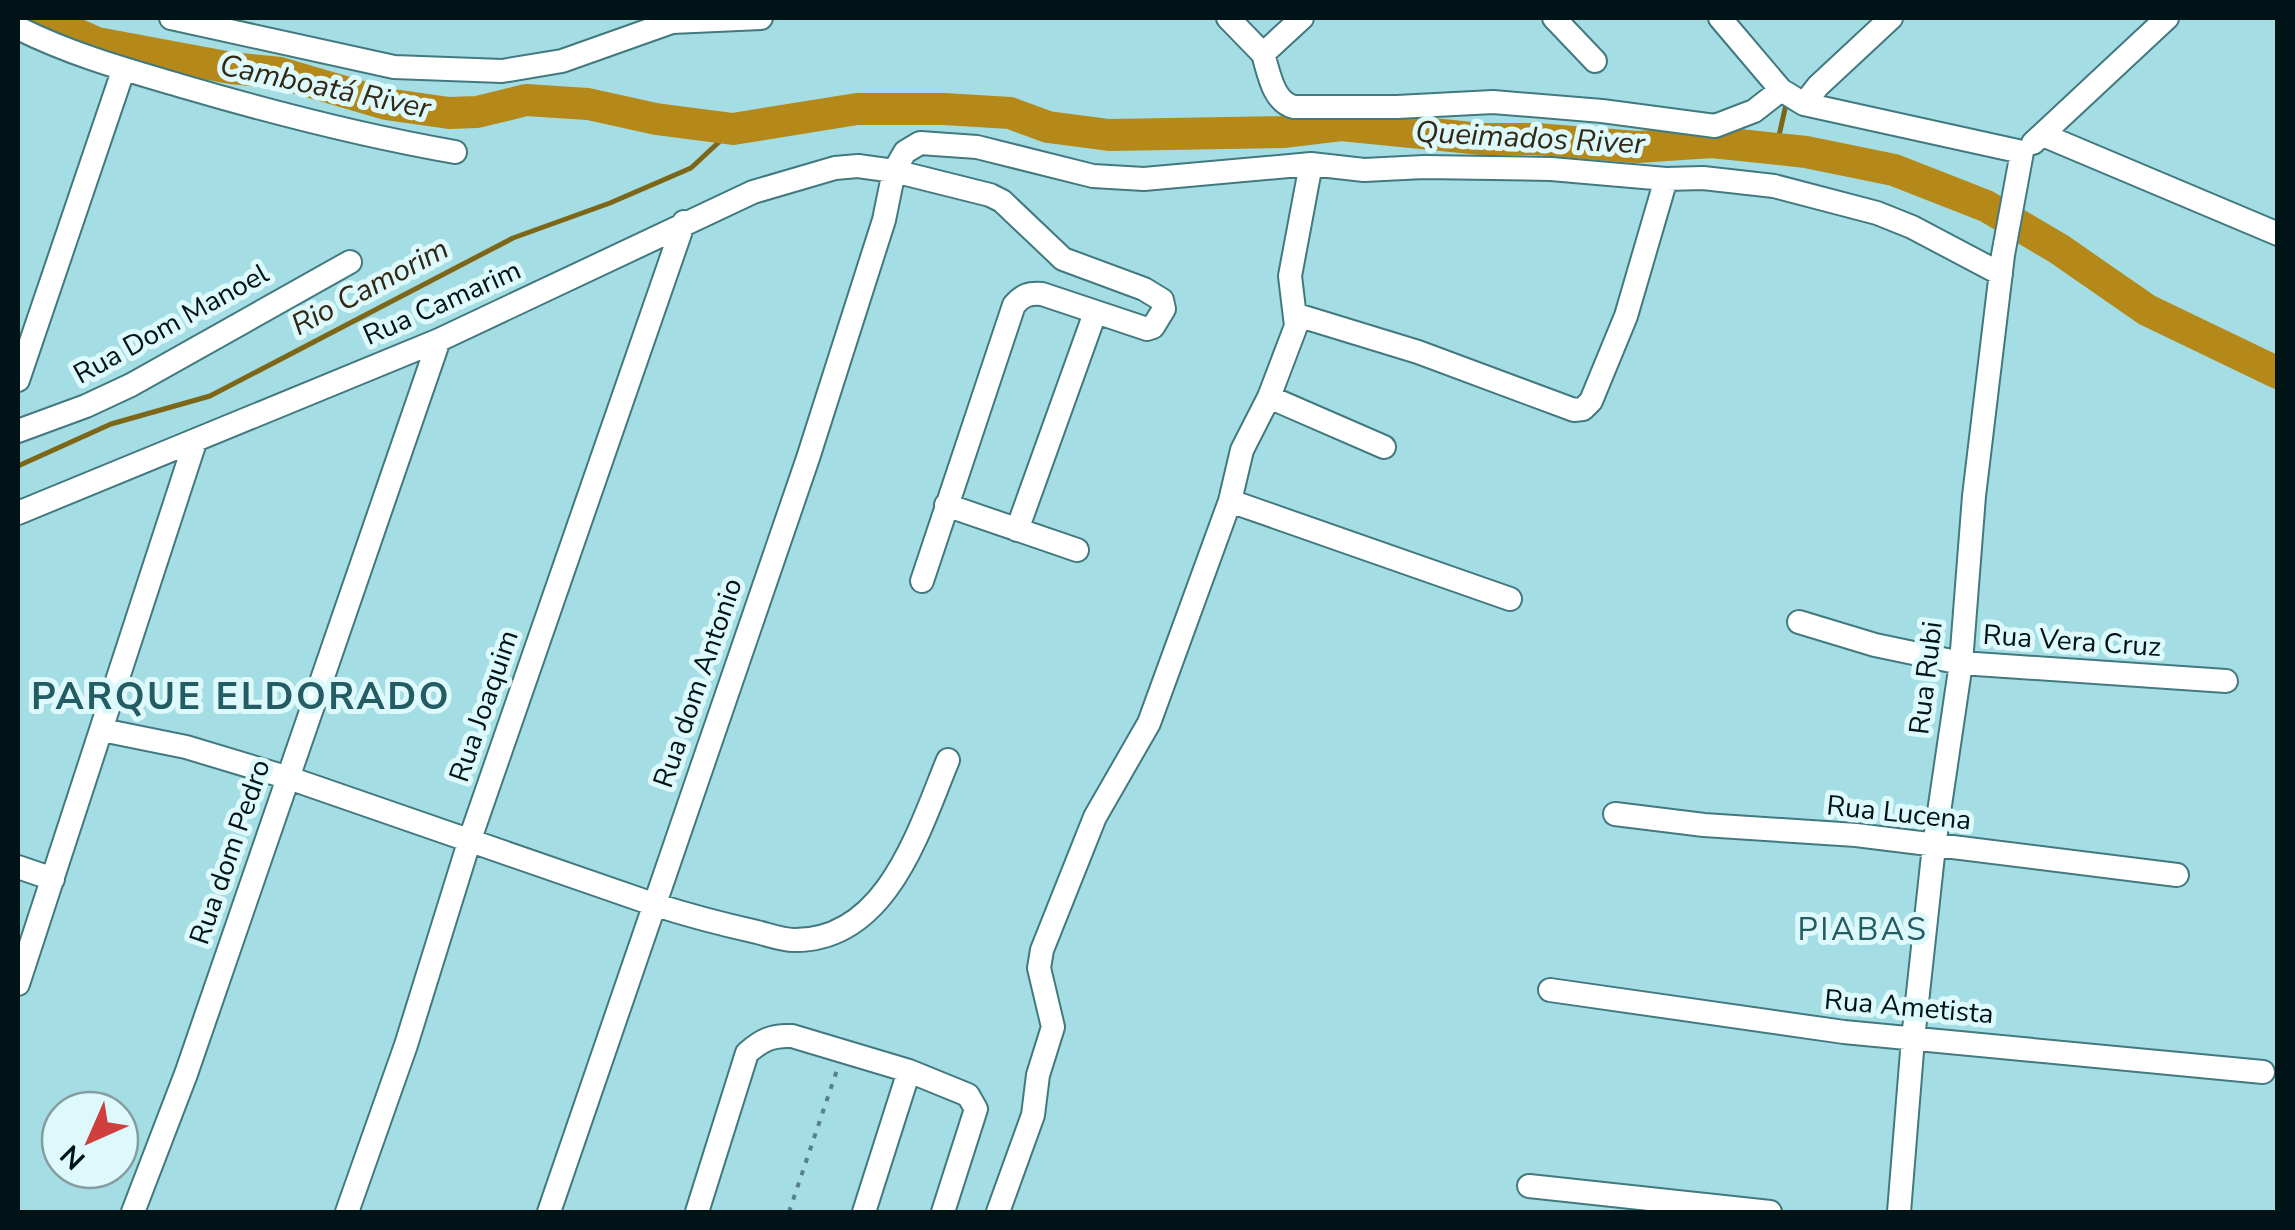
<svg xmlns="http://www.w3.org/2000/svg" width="2295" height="1230" font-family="'Nunito Sans',sans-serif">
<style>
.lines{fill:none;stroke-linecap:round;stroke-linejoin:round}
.stream{stroke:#7e6619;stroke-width:5}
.river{stroke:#b4891a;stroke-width:32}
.minor-casing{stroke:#42797f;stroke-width:26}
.path{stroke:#588085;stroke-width:4;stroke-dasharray:5 8;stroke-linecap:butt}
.minor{stroke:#fff;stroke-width:22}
.labels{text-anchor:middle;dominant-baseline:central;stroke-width:10;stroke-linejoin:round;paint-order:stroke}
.street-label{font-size:28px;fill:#001316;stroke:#ddf9fc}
.water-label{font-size:30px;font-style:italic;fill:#322813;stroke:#ddf9fc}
.quarter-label{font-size:32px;letter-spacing:2.5px;fill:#235c62;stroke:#ddf9fc}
.district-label{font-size:38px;font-weight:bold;letter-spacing:2.5px;fill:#235c62;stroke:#ddf9fc}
</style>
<rect width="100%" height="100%" fill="#a4dee4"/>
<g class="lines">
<path class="stream" d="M1776,149L1787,100
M18,466L111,424L210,396L513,238L610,203L691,168L733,129"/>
<path class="river" d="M41,18L97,43L231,68L280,73L386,104L449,113L477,112L526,100L588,104L656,119L733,129L857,109H944L1010,113L1048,127L1109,135L1283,132L1341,125L1482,139H1536L1637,147L1712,142L1806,152L1894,170L1986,206L2059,249L2147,310L2278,373"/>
<defs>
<path id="minor" d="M171,18L394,67L502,71L562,61L672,22L761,18
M1228,18L1263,54
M1302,18L1263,54C1269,73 1273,102 1294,107H1397L1493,102L1602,111L1715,126L1754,111L1781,90
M1554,18L1595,61
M1720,18L1781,90L1804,104L2022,152
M18,28C72,55 127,70 185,87C274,113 363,136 455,152
M1804,104L1818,86L1891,18
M2043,135L2278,234
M2033,143L2167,18
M1297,315L1418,352L1574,410L1583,409L1591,401L1626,316L1666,179
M18,380L123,71
M1269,397L1384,447
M18,431L86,406L131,385L350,262
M1230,501L1510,599
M946,505L1077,550
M18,513L439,340L753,192L835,168L858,166L894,171L990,195L1002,201L1063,259L1144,289L1162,300L1164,309L1153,327L1147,329L1042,294C1029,293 1023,295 1014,305L922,581
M1017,530L1095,313
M1799,622L1875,645L1961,663L2226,681
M102,730L186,747L289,778L653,904C687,915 721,924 757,932C769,935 782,940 794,940C887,941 919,830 948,760
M1615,814L1704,825L1856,835L2177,875
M18,867L53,879
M18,984L195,442
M1550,990L1844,1032L2263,1072
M909,1071L968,1095L976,1109L943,1212
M1529,1186L1770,1212
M133,1212L186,1074L439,340
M347,1212L406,1045L470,839L684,222
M549,1212L808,458L884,220L894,171L905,152L920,143L977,147L1093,176L1144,179L1311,164L1364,170L1424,167L1551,169L1666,179L1703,178L1774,186L1877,213L1912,227L2001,274
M697,1212L747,1053C762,1040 772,1035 792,1036L909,1071L864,1212
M998,1212L1033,1115L1038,1075L1053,1027L1039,968L1042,950L1095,817L1149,723L1230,501L1242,450L1269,397L1296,326L1290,276L1311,164
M1899,1212L1913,1039L1934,846L1961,663L1974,496L2003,255L2022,152"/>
</defs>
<use href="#minor" class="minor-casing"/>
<path class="path" d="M789,1212L837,1070"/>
<use href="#minor" class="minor"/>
</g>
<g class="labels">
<g class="street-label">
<text transform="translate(442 303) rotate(-24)">Rua Camarim</text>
<text transform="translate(171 324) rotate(-29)">Rua Dom Manoel</text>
<text transform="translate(2072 641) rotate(4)">Rua Vera Cruz</text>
<text transform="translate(1926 678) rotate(-83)">Rua Rubi</text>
<text transform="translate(698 683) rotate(-71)">Rua dom Antonio</text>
<text transform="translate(484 706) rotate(-71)">Rua Joaquim</text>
<text transform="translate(1899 813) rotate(6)">Rua Lucena</text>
<text transform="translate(230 852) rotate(-71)">Rua dom Pedro</text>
<text transform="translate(1909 1007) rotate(5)">Rua Ametista</text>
</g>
<g class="water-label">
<text transform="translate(325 87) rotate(12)">Camboatá River</text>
<text transform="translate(1530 138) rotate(3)">Queimados River</text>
<text transform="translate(370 287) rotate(-28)">Rio Camorim</text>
</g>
<g class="quarter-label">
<text x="1863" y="929">PIABAS</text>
</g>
<g class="district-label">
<text x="241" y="696">PARQUE ELDORADO</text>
</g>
</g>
<rect width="2295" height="1230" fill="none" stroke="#001316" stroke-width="40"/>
<g transform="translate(90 1140) rotate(225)"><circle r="48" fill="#ddf9fc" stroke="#859da0" stroke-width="2.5"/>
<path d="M0-8L18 38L0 25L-18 38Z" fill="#ce3f3e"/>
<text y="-15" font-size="28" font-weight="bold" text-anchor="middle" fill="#001316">N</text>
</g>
</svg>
